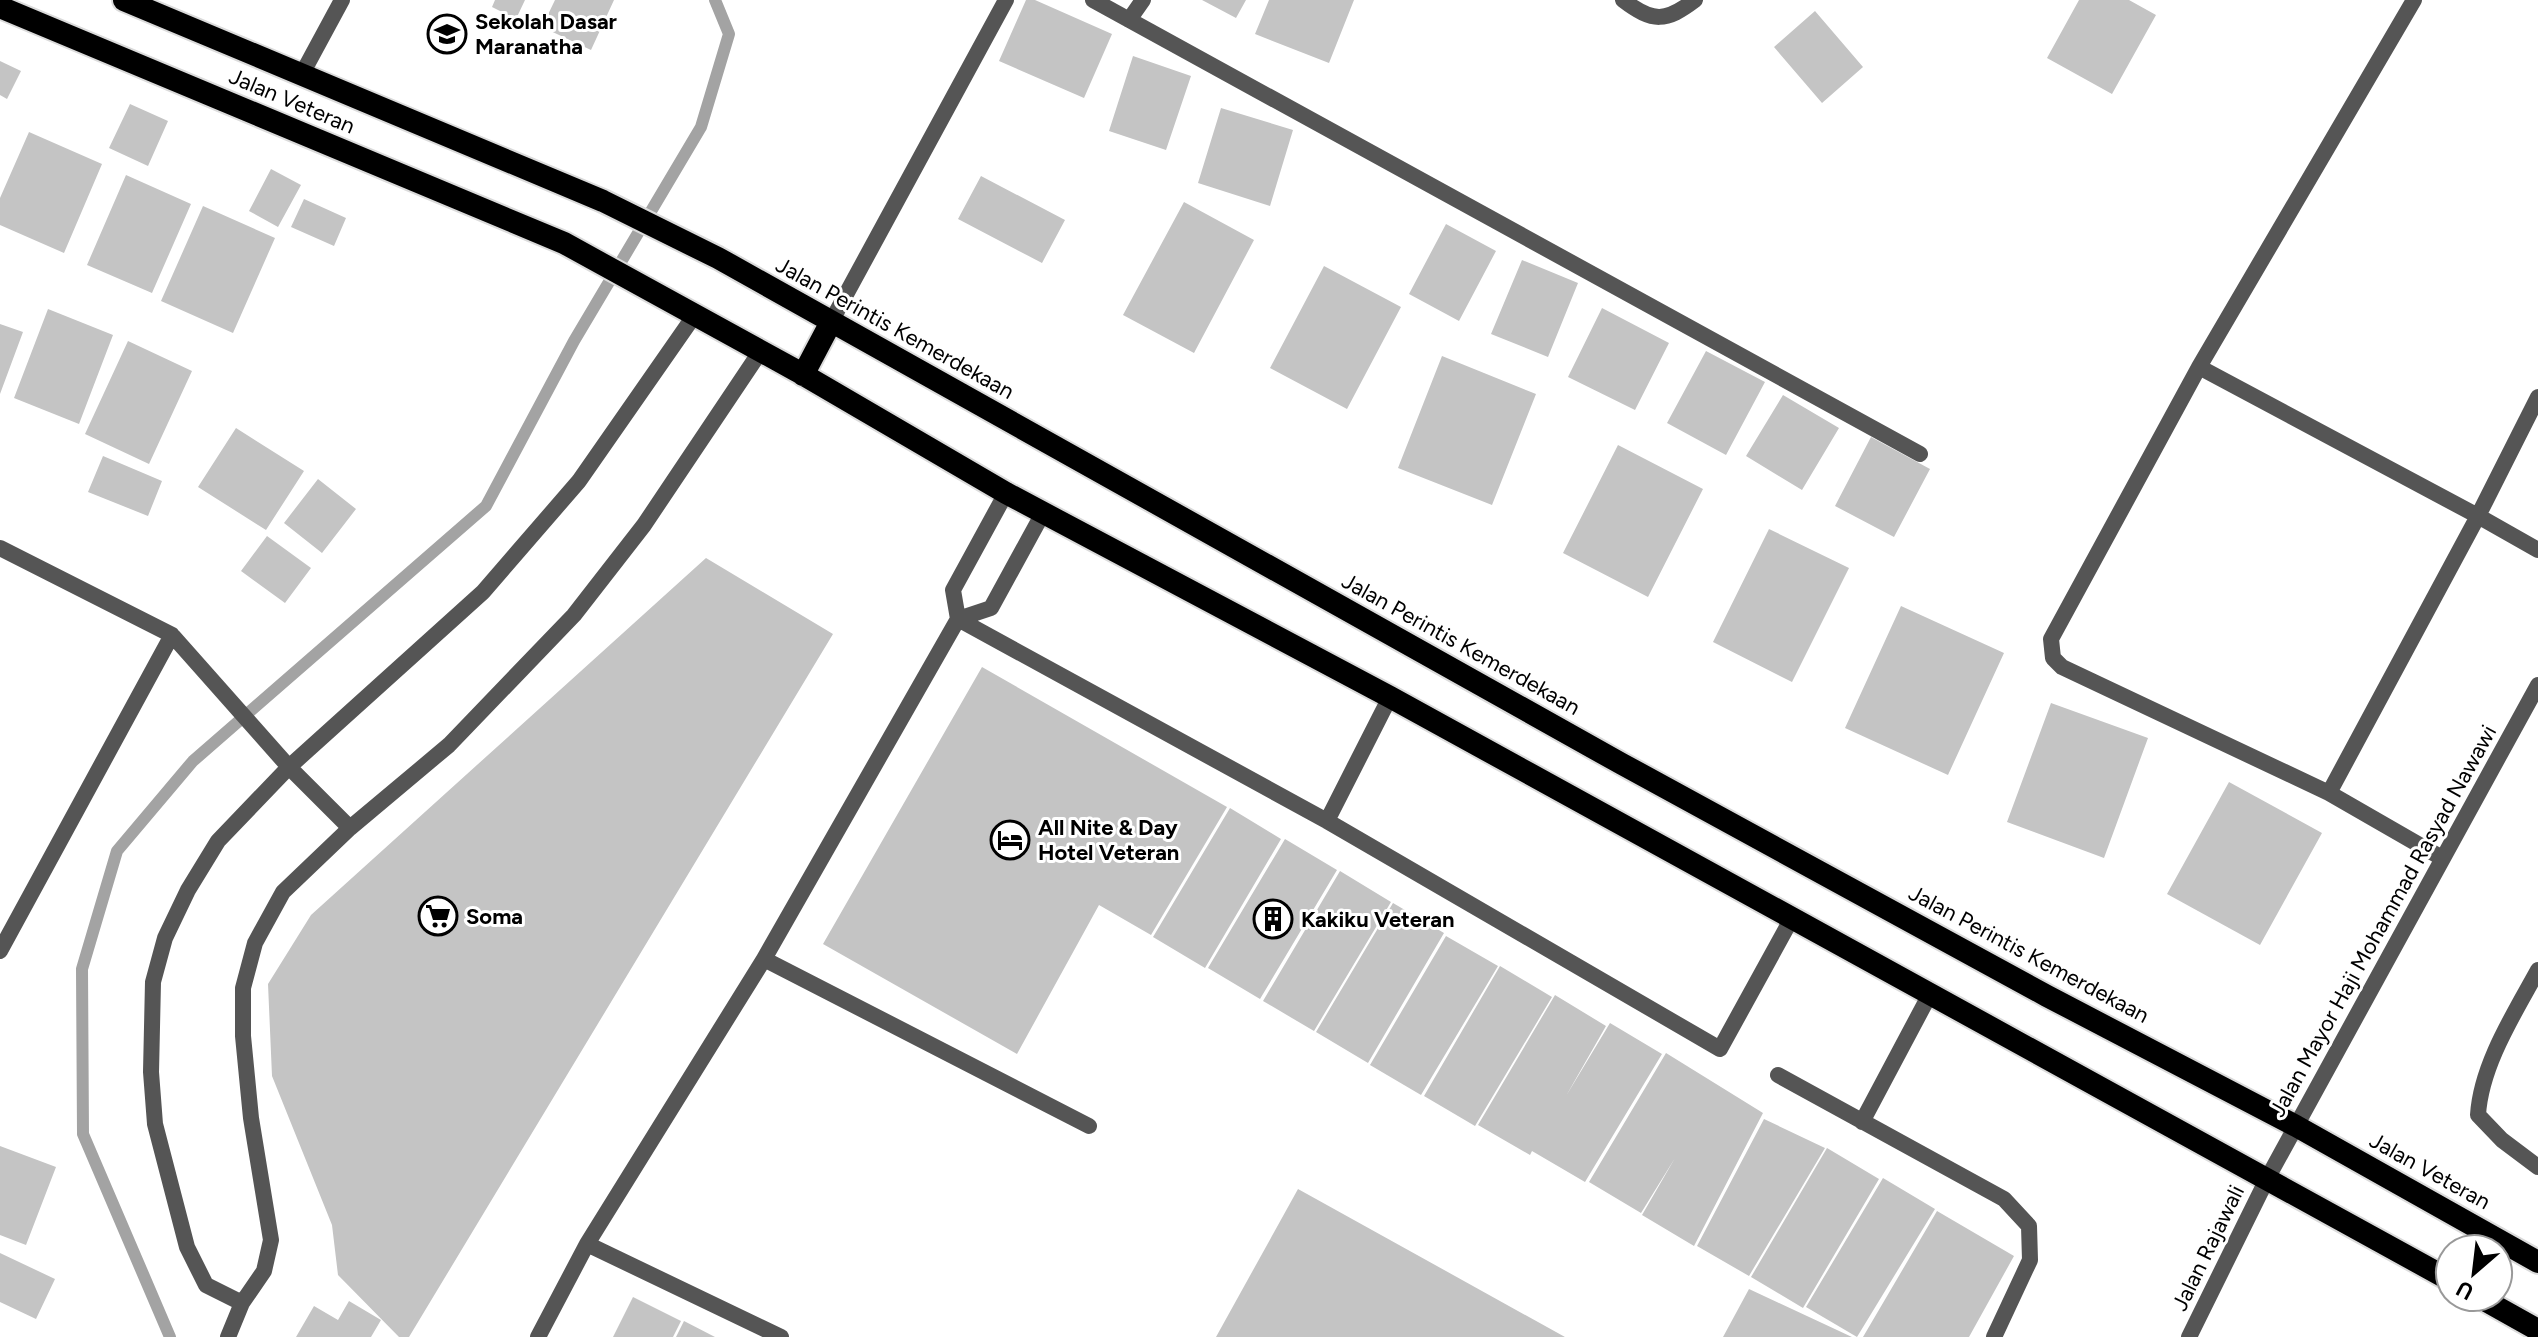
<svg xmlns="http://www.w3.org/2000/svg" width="2538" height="1337" font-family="Figtree,sans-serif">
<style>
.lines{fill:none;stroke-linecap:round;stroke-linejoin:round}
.stream{stroke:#a3a3a3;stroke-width:12}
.building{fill:#c4c4c4}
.trunk-casing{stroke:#dbdbdb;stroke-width:26}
.service{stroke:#555;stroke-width:16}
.minor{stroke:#555;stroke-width:16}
.tertiary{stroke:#555;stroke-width:16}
.trunk{stroke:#000;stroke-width:22}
.labels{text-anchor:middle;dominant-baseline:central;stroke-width:6;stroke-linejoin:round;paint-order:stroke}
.poi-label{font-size:22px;font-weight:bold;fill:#000;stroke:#fff;text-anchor:start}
.street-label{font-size:22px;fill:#000;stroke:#fff}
</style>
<rect width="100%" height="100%" fill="#fff"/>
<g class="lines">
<path class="stream" d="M170,1337L83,1134L82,969L117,851L193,761L486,506L574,341L701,127L729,34L715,0"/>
</g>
<path class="building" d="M495,0H525L516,19L492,7Z
M555,0H614L591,50L542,27Z
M1026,0H1035L1112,34L1084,98L999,61Z
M1202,0H1246L1236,18Z
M1269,0H1354L1329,63L1255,34Z
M2079,0H2129L2156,15L2112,94L2047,58Z
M1815,11L1863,67L1822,103L1774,47Z
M1133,56L1191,76L1166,150L1109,131Z
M0,61L21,71L7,99L0,95Z
M130,104L168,121L148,166L109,148Z
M1221,108L1293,130L1270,206L1198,183Z
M29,132L102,164L64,253L0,225V198Z
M271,169L301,185L278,227L249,211Z
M126,175L191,204L152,293L87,265Z
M981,176L1065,220L1042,263L958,219Z
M304,199L346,218L334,246L291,227Z
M1184,202L1254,240L1194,353L1123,315Z
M203,206L275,238L233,333L161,301Z
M1446,224L1496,251L1459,321L1409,294Z
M1522,260L1578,283L1548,357L1491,334Z
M1324,266L1401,307L1347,409L1270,368Z
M1602,308L1669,343L1635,410L1568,377Z
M48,309L113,335L79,424L14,398Z
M0,324L23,332L0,394Z
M128,341L192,371L149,464L85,434Z
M1706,351L1765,382L1726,455L1667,423Z
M1442,356L1536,394L1492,505L1398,468Z
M1783,395L1839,428L1802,490L1746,456Z
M236,428L304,471L266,530L198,487Z
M1871,437L1930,469L1894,537L1835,506Z
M1618,445L1703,489L1648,597L1563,553Z
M103,456L162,481L148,516L88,492Z
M318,479L356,509L322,553L284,523Z
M1769,529L1849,568L1792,682L1713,642Z
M267,536L311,568L285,603L241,571Z
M706,558L833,634L409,1337H399L338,1275L332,1225L272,1076L268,984L311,915Z
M1901,606L2004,653L1948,775L1845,728Z
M982,667L1227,807L1151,935L1099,905L1017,1054L823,944Z
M2051,703L2148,738L2104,858L2007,822Z
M2229,782L2322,833L2260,945L2167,894Z
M1230,808L1281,839L1205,968L1153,937Z
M1285,839L1337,870L1260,999L1208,968Z
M1340,871L1391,902L1314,1031L1263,1001Z
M1393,903L1444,933L1368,1063L1316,1032Z
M1446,936L1498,966L1421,1095L1370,1065Z
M1500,966L1552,997L1475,1126L1424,1096Z
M1555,995L1606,1026L1566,1096L1610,1023L1662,1054L1585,1182L1532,1151L1530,1155L1478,1125Z
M1666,1053L1763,1113L1694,1246L1642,1215L1675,1158L1641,1213L1589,1182Z
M1764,1119L1825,1148L1749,1276L1697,1246Z
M0,1146L56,1167L26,1245L0,1235Z
M1827,1148L1879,1179L1803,1308L1751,1277Z
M1883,1178L1935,1209L1857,1337L1806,1307Z
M1298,1189L1565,1337H1216Z
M1937,1211L2014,1256L1969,1337H1863Z
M0,1253L55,1279L36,1319L0,1302Z
M1749,1289L1852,1337H1723Z
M633,1297L681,1321L673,1337H613Z
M349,1301L381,1320L371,1337H296L314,1306L338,1320Z
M684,1321L715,1337H676Z"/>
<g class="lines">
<defs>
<path id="trunk" d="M124,0L603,201L718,258L1622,764L2047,996L2296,1126L2538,1262
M0,7L564,243L797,371L1006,493L1390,697L2450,1280
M803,375L831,322
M2479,1297L2538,1330"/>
</defs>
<use href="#trunk" class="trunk-casing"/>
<path class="service" d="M2414,0L2199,367L2478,516L2538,550
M2199,367L2051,639L2053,658L2062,667L2329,793L2442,858
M1006,493L953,590L958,619L991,608L1043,513
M0,548L172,635L289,767L350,828
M2329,793L2478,516L2538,397
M1327,821L1390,697
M0,951L172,635
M764,959L1089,1126
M2538,970C2514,1014 2481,1065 2478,1115L2502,1140L2538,1167
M1778,1075L2004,1199L2029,1226L2030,1260L1994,1337
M1862,1122L1930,994
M242,1303L264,1271L271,1240L251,1118L243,1036V988L255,943L283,892L350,828L449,745L574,615L644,525L760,352
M228,1337L242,1303L206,1285L187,1247L155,1124L151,1072L153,982L165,938L188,890L218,841L289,767L483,592L579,481L694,316
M538,1337L587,1244
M781,1337L587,1244L764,959L958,619L1327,821L1720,1049L1792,918"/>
<path class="minor" d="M1093,0L1920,454
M1623,0C1653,23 1666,22 1695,0
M1129,20L1143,0
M302,74L342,0
M831,322L1006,0"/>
<path class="tertiary" d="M2189,1337L2267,1179L2538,685"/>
<use href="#trunk" class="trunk"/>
</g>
<defs>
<symbol id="school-ring" viewBox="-11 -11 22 22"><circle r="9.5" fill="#fff" stroke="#000" stroke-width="1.5"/><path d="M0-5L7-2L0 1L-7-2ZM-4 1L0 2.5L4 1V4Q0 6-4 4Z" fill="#000"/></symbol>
<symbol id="hotel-ring" viewBox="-11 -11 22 22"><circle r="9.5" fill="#fff" stroke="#000" stroke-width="1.5"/><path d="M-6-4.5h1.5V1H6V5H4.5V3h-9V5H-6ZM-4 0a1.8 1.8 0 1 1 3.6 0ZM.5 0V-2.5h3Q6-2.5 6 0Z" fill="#000"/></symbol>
<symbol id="supermarket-ring" viewBox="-11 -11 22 22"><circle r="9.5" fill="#fff" stroke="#000" stroke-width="1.5"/><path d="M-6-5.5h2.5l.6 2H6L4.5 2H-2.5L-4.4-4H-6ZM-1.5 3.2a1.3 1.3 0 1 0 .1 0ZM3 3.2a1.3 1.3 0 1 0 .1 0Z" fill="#000"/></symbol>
<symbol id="building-ring" viewBox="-11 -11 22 22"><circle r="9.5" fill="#fff" stroke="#000" stroke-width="1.5"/><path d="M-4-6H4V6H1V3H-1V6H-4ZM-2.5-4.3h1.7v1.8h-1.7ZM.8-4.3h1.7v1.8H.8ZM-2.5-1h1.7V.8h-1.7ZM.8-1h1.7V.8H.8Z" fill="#000"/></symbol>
</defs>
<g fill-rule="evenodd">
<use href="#school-ring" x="425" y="12" width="44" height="44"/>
<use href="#hotel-ring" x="988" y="818" width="44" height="44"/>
<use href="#supermarket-ring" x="416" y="894" width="44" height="44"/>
<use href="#building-ring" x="1251" y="897" width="44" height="44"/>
</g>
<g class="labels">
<g class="poi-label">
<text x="475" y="21">Sekolah Dasar<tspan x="475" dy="25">Maranatha</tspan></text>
<text x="1038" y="827">All Nite &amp; Day<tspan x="1038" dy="25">Hotel Veteran</tspan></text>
<text x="466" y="916">Soma</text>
<text x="1301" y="919">Kakiku Veteran</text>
</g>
<g class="street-label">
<text transform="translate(292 101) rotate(23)">Jalan Veteran</text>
<text transform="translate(895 328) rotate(29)">Jalan Perintis Kemerdekaan</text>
<text transform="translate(1461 644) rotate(29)">Jalan Perintis Kemerdekaan</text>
<text transform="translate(2383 921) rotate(-61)">Jalan Mayor Haji Mohammad Rasyad Nawawi</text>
<text transform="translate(2029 954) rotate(28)">Jalan Perintis Kemerdekaan</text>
<text transform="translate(2430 1171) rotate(29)">Jalan Veteran</text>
<text transform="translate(2208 1248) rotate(-64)">Jalan Rajawali</text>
</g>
</g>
<g transform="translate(2474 1273) rotate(208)"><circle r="38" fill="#ffffff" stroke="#999999" stroke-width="2"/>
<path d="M0-6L14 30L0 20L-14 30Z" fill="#000000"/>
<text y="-12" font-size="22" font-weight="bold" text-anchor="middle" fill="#000000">U</text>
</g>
</svg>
